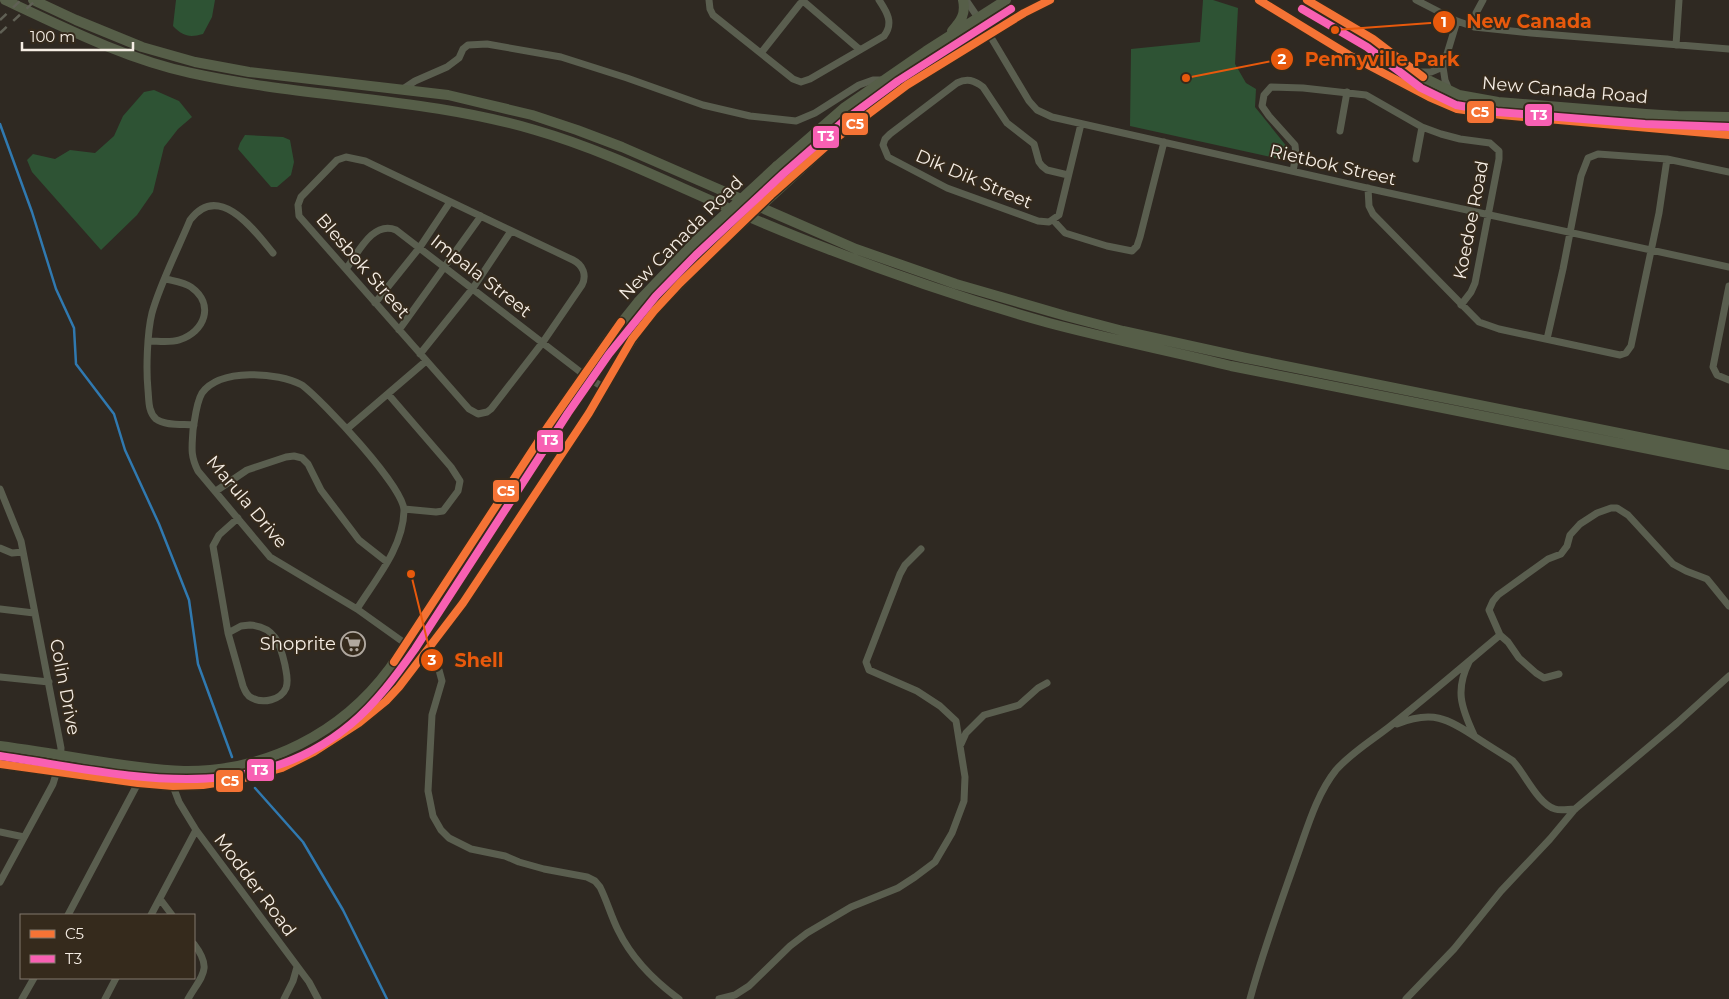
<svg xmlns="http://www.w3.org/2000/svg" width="1729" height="999" font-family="Montserrat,sans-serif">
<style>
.green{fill:#2e5334}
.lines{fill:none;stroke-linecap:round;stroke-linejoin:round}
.stream{stroke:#3079b0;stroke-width:2.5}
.minor{stroke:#5a5e4f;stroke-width:7}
.secondary{stroke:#565e48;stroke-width:10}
.rail{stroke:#606055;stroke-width:2.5;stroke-dasharray:9 9;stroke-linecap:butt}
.secondary-bridge{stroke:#565e48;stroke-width:10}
.bus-1-casing{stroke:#352a1c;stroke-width:11}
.bus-2-casing{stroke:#352a1c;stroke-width:11}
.bus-1{stroke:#f57335;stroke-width:8}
.bus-2{stroke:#f860b3;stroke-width:8}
.labels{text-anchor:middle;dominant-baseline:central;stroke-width:4;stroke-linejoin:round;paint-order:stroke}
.street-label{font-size:18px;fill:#f5ede4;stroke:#352a1c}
.poi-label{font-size:18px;fill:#f5ede4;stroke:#352a1c;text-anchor:end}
.leader{fill:none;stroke:#e8590c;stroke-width:2}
.callout-dot{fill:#e8590c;stroke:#352a1c;stroke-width:2}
.mark-label{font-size:15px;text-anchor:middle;font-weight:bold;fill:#fff}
.callout-label{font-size:19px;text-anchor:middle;font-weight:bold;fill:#e8590c;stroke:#352a1c;stroke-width:4;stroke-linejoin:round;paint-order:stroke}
.line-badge{stroke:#352a1c;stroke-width:2}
.badge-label{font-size:14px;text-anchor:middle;font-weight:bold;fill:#fff}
</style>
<rect width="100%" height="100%" fill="#2f2922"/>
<path class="green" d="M176,0H215L212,17L203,34C189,38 183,36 173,26Z
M1203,0H1213L1238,8L1235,64L1246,83L1256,89L1255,107L1288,148L1280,159L1130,126L1131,49L1200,42Z
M154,90L179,101L192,117L178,129L164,147L153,192L137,215L101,250L32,172L27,160L33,154L55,159L70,150L95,153L114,136L123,116L144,92Z
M245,135L283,137L290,140L294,162L291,175L277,187H271L238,149L240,143Z"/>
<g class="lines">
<path class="stream" d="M0,124L32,212L56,289L74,328L76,364L114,414L125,450L159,524L189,600L198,664L232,757
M255,788L303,842L343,910L387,999"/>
<path class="minor" d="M709,0L710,9L713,15L793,79L801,82L810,79L884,36C894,23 887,12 879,0
M802,0L859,49
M966,0L989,34L1029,101L1037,110L1052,117L1380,191L1729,267
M1416,0L1457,21L1474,27L1531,33L1729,49
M1474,27L1476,13L1483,0
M1676,45L1679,0
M761,53L803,0
M1417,72H1431L1443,67
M403,89L415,81L447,67L459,58L463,49L468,45L487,44L561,57L627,78L703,105L750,116L796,121L815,113L859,85L873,80H883
M1450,92L1445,80L1443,67L1457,21
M1340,131L1347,92
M346,157L365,161L573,260C583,265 587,275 582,285L543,342L491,409L487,412L478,414L469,409L299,216L298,205L301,197L337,160Z
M1416,159L1422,127
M1293,171L1296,155L1295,145L1269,116L1262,106L1264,95L1271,87L1303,88L1366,95L1422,127L1441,134L1460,139L1490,143L1499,151V159L1475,283L1471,292L1461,305
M1068,175L1047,170L1042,166L1039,162L1034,144L1007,123L983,87C974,80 967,78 957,83L890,134L885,139L883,145L888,157L947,188L1038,221L1049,222L1059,215L1081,124
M1368,188L1369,206L1373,214L1479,322L1499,329L1620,355L1626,353L1631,346L1659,213L1667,159
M1054,221L1065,233L1107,246L1132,251L1137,246L1140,237L1164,142
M346,269C358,253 373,220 396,230L583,374L604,388
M1729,286L1713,367L1717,375L1729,380
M375,303L420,247L450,202
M399,330L481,216
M1547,339L1563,269L1581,176L1588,158L1598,154L1667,159L1729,172
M148,341C158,341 170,343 179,340C205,332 215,304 191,287C184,282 174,281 166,279
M420,354L473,288L511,231
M388,394L451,467L460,481L458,491L443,511L436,512L404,509
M194,425C183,424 165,426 156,419C148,412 149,400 148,390C146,370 147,333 152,313C160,284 178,249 190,220C219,181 255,231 273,253
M348,428L426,361
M0,489L21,541L61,748L60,761L53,784L0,882
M216,491L247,470L286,457L294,456L302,458L308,464L321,490L359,540L387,562
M0,548L12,553L23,552
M0,609L34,613
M357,609C375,580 403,548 404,511C405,488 323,401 302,385C278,372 220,368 202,393C196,403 195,419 193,430C192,447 190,455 198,471L270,557L357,609L406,644L439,670L442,681L432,715L428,791L433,816L441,830L449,838L471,849L505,856L519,862L544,869L587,877L595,881L600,887C607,901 611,916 618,930C632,959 653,980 679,999
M250,625C275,627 280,643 285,665C286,672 289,680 286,688C281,700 263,704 252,698C247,696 245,691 243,686L228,633L241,626Z
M228,633L213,546L219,535L238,518
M1469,662C1455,690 1461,707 1474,735
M1559,674L1544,678L1536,673L1519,658L1508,642L1500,635L1489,610L1493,601L1498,595L1548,559L1561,554L1567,546L1570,535L1580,524L1597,513L1611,508H1617L1628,515L1673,564L1686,571L1707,579L1729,606
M0,677L49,682
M1397,724C1432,710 1447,718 1477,738C1489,746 1501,753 1513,761C1525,774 1538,804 1555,809C1561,811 1568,809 1575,809
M961,744L966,733L984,715L1019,705L1038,688L1047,683
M173,786L179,802L196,830L309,982L318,999
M0,832L24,837
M160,899L172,915
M68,915L138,783
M151,915L196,830
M22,999L34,978
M105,999L116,978
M188,999C202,975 213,969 194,944
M284,999L293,981L297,967
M719,999L735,995L749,986L790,946L807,933L851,907L898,888L915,877L935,862L952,833L964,801L965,777L956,721L940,706L917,691L869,670L866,662L900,574L905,565L921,549
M1250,999C1263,951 1280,905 1296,859C1307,829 1316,795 1336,770C1351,753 1371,741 1389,727C1427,697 1463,666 1500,635
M1406,999L1454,949L1501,891L1550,839L1575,809L1677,723L1729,676"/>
<path class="secondary" d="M5,0C65,28 126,59 191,73C305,98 423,97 535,130C587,145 636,167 685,189C732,210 780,231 828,249C900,277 974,302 1049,323C1109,339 1170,351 1231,366L1729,465
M33,0L76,20L142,47L195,62L249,72L448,95L532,115L577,130L622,147L856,249L956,284L1066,316L1123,331L1246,358L1729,455
M1259,0L1349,55L1429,97L1457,109L1501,115L1613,124L1729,135
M1307,0L1373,39L1426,79L1459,95L1498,102L1646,114L1678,116L1729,117
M952,31C961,21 966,14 963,0
M777,166L845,107L926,51L1006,0
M801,169L831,142L907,85L1024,13L1050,0
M0,746C30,750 60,755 90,760C121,765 153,770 184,771C266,772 342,733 390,668L549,425L610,337L638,302L695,242
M0,764L138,783L173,786L203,785L241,779L282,768L314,752L359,723L386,701L399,687L463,603L589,413L625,351L639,329L660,304L711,252"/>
<path class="rail" d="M0,20L21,0
M0,33L36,0"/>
<path class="secondary-bridge" d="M695,242L777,166
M711,252L801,169"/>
<defs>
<path id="bus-1" d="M1259,0L1349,55L1429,97L1457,109L1501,115L1729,135
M1307,0L1373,39L1423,77
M394,662L549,425L621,322
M0,764L138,783L173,786L203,785L241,779L282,768L314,752L359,723L386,701L399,687L463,603L589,413L632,339L654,311L680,283L771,195L831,142L907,85L1024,13L1050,0"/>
<path id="bus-2" d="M1302,9L1367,47L1421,88L1456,105L1497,112L1645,124L1729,127
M0,756C119,773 248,811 351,724C376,703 396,676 415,649L568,413L609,354L656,296L696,255L783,174L845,120L898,81L1011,9"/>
</defs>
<use href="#bus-1" class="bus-1-casing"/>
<use href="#bus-2" class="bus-2-casing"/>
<use href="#bus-1" class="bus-1"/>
<use href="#bus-2" class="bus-2"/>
</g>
<defs>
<symbol id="supermarket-ring" viewBox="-11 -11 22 22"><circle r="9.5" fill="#352a1c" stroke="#b0a8a0" stroke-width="1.5"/><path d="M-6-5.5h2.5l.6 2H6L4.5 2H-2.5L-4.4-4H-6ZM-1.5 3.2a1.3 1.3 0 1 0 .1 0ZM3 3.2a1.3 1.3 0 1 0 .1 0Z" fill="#b0a8a0"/></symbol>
</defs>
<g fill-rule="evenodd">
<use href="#supermarket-ring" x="339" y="630" width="28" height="28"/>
</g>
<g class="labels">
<g class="street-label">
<text transform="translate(1565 90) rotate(5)">New Canada Road</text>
<text transform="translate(1333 165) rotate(13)">Rietbok Street</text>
<text transform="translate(974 179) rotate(23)">Dik Dik Street</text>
<text transform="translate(1471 220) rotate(-79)">Koedoe Road</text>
<text transform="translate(681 238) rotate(-45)">New Canada Road</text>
<text transform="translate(363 266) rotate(49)">Blesbok Street</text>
<text transform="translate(481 276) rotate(38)">Impala Street</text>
<text transform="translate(247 502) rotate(50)">Marula Drive</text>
<text transform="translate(65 687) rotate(79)">Colin Drive</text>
<text transform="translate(255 885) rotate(53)">Modder Road</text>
</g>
<g class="poi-label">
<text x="336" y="644">Shoprite</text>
</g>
</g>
<path class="leader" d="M1335 30L1444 22M1186 78L1282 59M411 574L432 660"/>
<g class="callout-dot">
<circle cx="1335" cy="30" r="5"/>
<circle cx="1186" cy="78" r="5"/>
<circle cx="411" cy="574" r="5"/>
<circle cx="1444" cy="22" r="12"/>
<circle cx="1282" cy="59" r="12"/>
<circle cx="432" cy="660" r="12"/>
</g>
<g class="mark-label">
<text x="1444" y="27">1</text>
<text x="1282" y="64">2</text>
<text x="432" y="665">3</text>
</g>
<g class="callout-label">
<text x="1529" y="28">New Canada</text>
<text x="1382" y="66">Pennyville Park</text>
<text x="479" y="667">Shell</text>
</g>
<g class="line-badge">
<rect x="1466" y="100" width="29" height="24" rx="5" fill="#f57335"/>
<rect x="1524" y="103" width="29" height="24" rx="5" fill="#f860b3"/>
<rect x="841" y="112" width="28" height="24" rx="5" fill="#f57335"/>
<rect x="812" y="125" width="28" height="24" rx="5" fill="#f860b3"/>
<rect x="536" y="429" width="28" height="24" rx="5" fill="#f860b3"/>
<rect x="492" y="479" width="28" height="24" rx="5" fill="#f57335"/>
<rect x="246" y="758" width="29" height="24" rx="5" fill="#f860b3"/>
<rect x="215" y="769" width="29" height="24" rx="5" fill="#f57335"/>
</g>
<g class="badge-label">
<text x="1480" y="117">C5</text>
<text x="1539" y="120">T3</text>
<text x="855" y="129">C5</text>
<text x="826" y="141">T3</text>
<text x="550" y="445">T3</text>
<text x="506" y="496">C5</text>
<text x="260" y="775">T3</text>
<text x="230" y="786">C5</text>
</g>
<rect x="20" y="914" width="175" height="65" fill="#352a1c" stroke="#82786c"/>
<rect x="30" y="930" width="25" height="8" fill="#f57335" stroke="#82786c"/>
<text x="65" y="939" font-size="15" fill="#f5ede4">C5</text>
<rect x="30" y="955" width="25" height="8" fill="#f860b3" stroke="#82786c"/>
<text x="65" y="964" font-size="15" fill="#f5ede4">T3</text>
<path d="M22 42v8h111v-8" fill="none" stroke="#f5ede4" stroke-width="2.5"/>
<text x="30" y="42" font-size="15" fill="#f5ede4" stroke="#352a1c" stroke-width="4" paint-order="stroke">100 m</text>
</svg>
